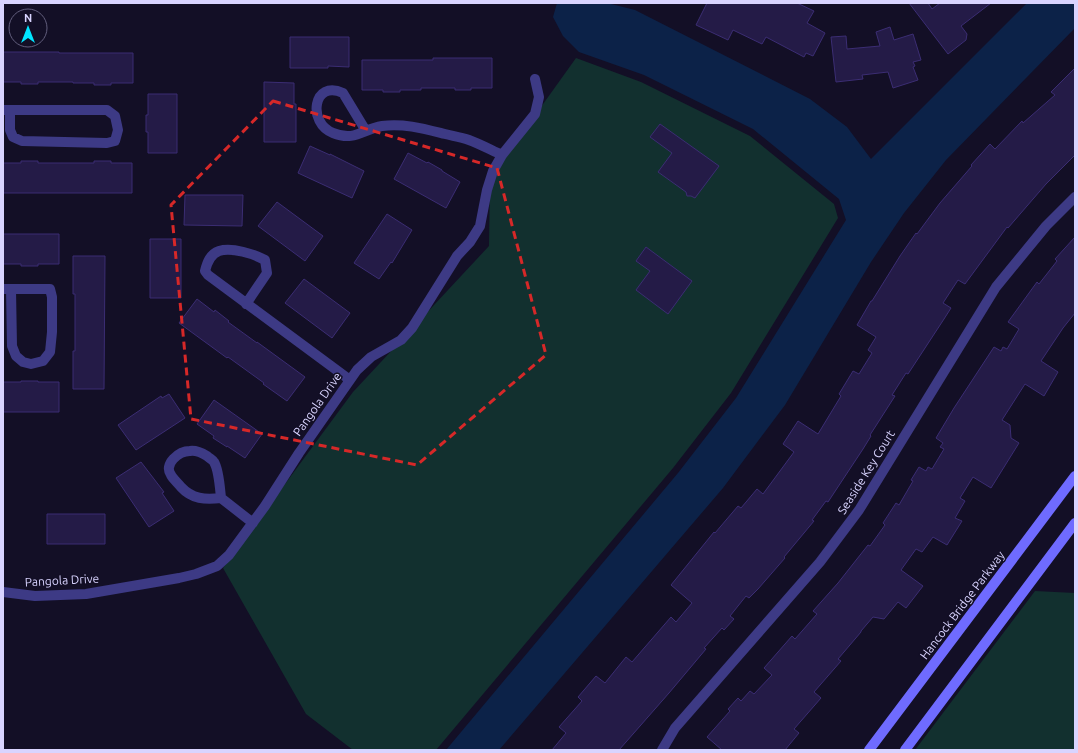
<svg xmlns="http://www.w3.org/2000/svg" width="1078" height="753" font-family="Ubuntu,sans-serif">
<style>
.green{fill:#12302f}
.water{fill:#0c2248}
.building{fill:#241b47;stroke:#3b2d73}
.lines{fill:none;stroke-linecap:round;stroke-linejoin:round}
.minor{stroke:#3d3a85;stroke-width:10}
.secondary{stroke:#6f6bff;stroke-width:10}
.marked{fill:none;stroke:#d62828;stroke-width:3;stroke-dasharray:8 5;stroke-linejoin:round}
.labels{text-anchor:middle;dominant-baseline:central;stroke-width:3;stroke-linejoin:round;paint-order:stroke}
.street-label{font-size:12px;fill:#d9d4ff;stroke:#130f26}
</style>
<rect width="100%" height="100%" fill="#130f26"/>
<path class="green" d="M576,58L641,82L750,136L834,204L838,218L731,393L673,468L436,750H353L306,714L223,568L353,392L489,246L490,178Z
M1035,591L1075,593V750H915Z"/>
<path class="water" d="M557,3H607L635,10L810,99L847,127L871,159L1027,3H1075V28L946,160L904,213L871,262L785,405L723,488L499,750H446L678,473L736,398L846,220L839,199L753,129L644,75L579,52L563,36L553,17Z"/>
<path class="building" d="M707,3H797L814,11L807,23L825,33L813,56L806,53L804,57L766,37L762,44L733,30L728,40L696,25Z
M909,3H928L932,9L940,3H991L961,26L967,34L966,40L948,54Z
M890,27L894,40L913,34L921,60L913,62L915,66L913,67L918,80L893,88L888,72L862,75L863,79L836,82L831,37L846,36L847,49L880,46L876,32Z
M290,37H349V67L328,66V68H290Z
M3,52H59V53H133V83H111V85H94V83H73V82H38V84H21V82H3Z
M433,58H492V88H471V90H455V88H421V90H400V92H383V90H362V60H433Z
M1075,68V155L1046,184L1008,228L1007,227L965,284L958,280L943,303L951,308L944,319L908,374L906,373L892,395L895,396L870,435L871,436L863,449L828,502L826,501L812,520L814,521L784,557L785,558L758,589L749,598L746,596L730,616L734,619L724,630L722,628L704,648L706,649L669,693L619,750H552L566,733L559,727L582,701L578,697L596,676L605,683L626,657L632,662L671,617L676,622L692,603L671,585L714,532L715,533L738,506L741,508L757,489L763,494L794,452L783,444L798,421L818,434L841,396L839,394L853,371L859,374L872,353L868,350L876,337L857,325L871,301H872L900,256L916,233L917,234L940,203L972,166L971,165L990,144L995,149L1022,121L1023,123L1055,95L1051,92Z
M264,82L294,83V104H296V142H264Z
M148,94H177V153H148V132H146V115H148Z
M660,124L719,166L695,198L691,196H687L686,192L658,172L672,153L650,137Z
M310,146L330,155V154L364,171L352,198L298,173Z
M408,153L427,163L428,162L442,170V171L460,182L446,208L394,179Z
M21,161H38V163H94V161H111V163H132V193H3V163H21Z
M185,195H243L242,226L184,225Z
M277,202L323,236L305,261L258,226Z
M387,214L412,230L392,263L391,262L379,279L354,263Z
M3,234H59V264H38V266H21V264H3Z
M1075,237V313L1063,328L1041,361L1058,372L1044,396L1025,384L1002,420L1010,425L1011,438L1019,443L991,488L973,477L960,498L965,501L955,518L962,521L947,545L933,537L922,552L916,549L901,570L923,586L906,608L898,602L884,619L873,617L861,631V632L838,659L841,661L814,692L821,698L794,729L799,733L785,750H722L707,737L730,711L728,709L738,698L741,701L750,691L754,694L772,675L764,668L792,636L795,639L817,614L813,611L838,583L868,545L870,546L885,525L883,523L896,503L899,505L913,481L911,480L919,467L926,471L928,467L932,469L944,449L940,447L943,443L936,438L954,408L994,347L1001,351L1003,347L1007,349L1019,329L1008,322L1037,282L1039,284L1057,261L1055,259Z
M150,239H181V298H150Z
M646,247L692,281L668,314L636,290L650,271L636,261Z
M73,256H105L104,389H73V351H75V294H73Z
M304,279L350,313L332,338L285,303Z
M197,299L214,312L215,310L229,321L228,322L257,343V342L305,377L287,401L263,384L264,383L228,357L227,358L179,323Z
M21,381H38V382H59V412H3V382H21Z
M169,394L185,418L136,450L118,425L161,396L162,398Z
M214,400L262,434L245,458L227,446V447L213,438L214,436L197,424Z
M141,462L164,492L162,493L174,511L149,527L116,478Z
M47,514H105V544H47Z"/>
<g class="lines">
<path class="minor" d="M3,110H107L115,116L118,130L115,141L107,143L22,141L13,137L10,130V110
M366,131L343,93C313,79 307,123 333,133C355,142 363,129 382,126C404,123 425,129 445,134C453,136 461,137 469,140C480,144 491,150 502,155
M3,289H50L52,297V332L50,352L43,361L31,364L23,362L16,356L12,346L11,289
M246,304L267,273L265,260C254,254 232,247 219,251C210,254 207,263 205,271L208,275L350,380
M221,498C220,489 219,470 214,462C213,460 209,458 207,456C202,453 196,450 190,451C179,451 163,464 171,475C173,479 178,483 181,487C192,499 205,500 221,498L253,523
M3,592L35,596L86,594L179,578L196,574L217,566L229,555L265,506L299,453L357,370L371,357L401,340L412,328L457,256L470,242L480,226L487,190L493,171L502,155L535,114L539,97L535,79
M662,750L675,728L820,562L859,510L996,287L1046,226L1075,197"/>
<path class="secondary" d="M869,750L1075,476
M905,750L1075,523"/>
</g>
<path class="marked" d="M273,101L497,168L546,355L417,465L191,419L171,205Z"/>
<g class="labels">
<g class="street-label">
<text transform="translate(317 404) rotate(-55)">Pangola Drive</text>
<text transform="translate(866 472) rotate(-58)">Seaside Key Court</text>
<text transform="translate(62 580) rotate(-3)">Pangola Drive</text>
<text transform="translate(962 605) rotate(-53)">Hancock Bridge Parkway</text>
</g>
</g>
<rect width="1078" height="753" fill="none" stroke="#d9d4ff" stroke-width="8"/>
<g transform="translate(28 28)"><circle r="19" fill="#130f26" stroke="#625e7d"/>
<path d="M0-3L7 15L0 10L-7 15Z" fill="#00e5ff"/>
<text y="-6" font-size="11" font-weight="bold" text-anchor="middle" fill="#d9d4ff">N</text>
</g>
</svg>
